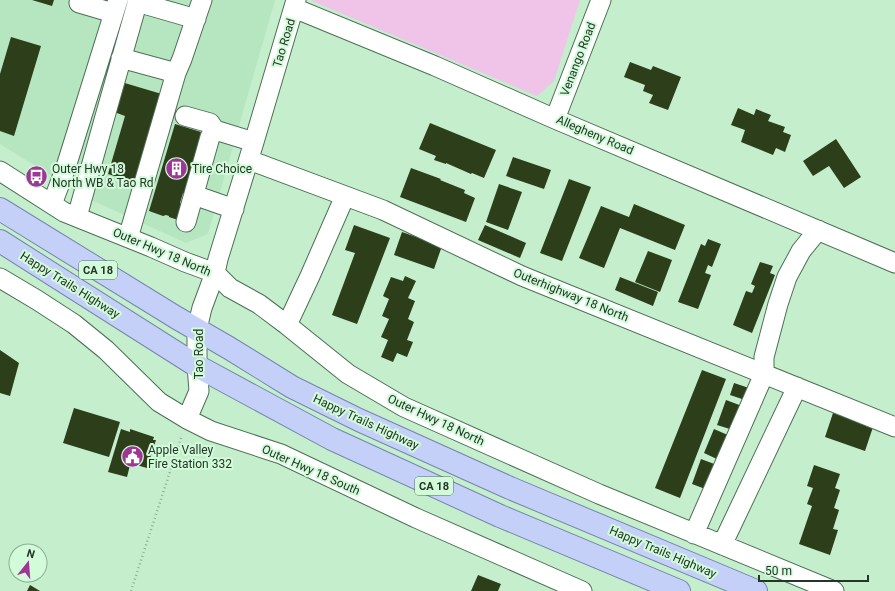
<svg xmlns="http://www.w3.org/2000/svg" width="895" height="591" font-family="Roboto,sans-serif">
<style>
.built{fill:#b6e6c0}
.green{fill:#efc4e8}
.building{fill:#2d3e1b}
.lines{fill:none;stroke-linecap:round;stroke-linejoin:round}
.minor-casing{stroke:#4b7054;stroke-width:21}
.major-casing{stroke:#7386ac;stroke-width:24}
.path{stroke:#8dae94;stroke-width:2.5;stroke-dasharray:1 3;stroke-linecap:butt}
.minor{stroke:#fff;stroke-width:19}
.major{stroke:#c4d0f8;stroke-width:22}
.labels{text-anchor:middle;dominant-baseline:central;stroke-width:4;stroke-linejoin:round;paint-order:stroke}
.shield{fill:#d2fbda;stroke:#59705d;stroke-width:1}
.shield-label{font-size:11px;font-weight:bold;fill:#253528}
.street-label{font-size:12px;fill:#253528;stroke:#d2fbda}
.poi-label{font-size:12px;fill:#253528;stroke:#d2fbda;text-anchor:start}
</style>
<rect width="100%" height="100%" fill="#c5eecd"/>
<path class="built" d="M0,0H275L208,234L186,243L89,199L0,144Z"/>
<path class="green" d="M312,0H580L554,81L537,96L312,1Z"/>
<path class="building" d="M32,0H54L52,6Z
M11,37L41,46L14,136L0,131V74Z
M630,62L651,70L653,66L681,77L668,110L649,103L653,95L643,91L645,85L624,77Z
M118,81L165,95L138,183L108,174L125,116L109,110Z
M738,108L754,115L756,109L771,115L768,121L785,127L783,132L791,135L785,152L776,148L773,155L741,142L745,130L731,125Z
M430,123L496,150L484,178L472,173L471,174L446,163V164L434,160L436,156L419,149Z
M175,124L201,132L198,144L199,145L185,193H183L180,203L183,204L178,220L169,217V216L166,215L163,216L149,211Z
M836,139L861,177L844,188L829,166L813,176L803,161Z
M513,157L551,170L544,189L506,176Z
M411,168L441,179L440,180L465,190L464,193L475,198L466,222L400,197Z
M569,179L591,187L562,261L540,253Z
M499,184L522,192L508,230L486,222Z
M634,204L685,225L675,250L620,228L604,268L579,258L601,206L629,217Z
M354,225L390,238L357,324L332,315L355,253L345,250Z
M485,225L526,243L520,258L478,240Z
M402,232L442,246L434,269L394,255Z
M708,239L721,244L712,267L708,265L705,273L711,275L698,309L678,302L701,244L705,246Z
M648,251L672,260L660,292L635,282Z
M760,262L773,266L770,273L775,275L752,333L733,325L746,291L752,293L755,286L751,284Z
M405,276L416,281L408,298L415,301L408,319L414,322L407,340L413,342L407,357L397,353L393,362L381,357L388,340L381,337L389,319L382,316L389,299L383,296L391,277L403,281Z
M620,277L658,292L653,306L615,290Z
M0,350L19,363L10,396L0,393Z
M702,370L726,379L680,498L655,488Z
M734,383L749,388L745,400L730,395Z
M726,400L742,406L733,430L717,425Z
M74,408L120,422L109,457L63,443Z
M833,413L873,427L865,451L825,437Z
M121,429L130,432V429L154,437L153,440H156L147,468L133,464V466L130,465L127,477L108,472Z
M714,429L730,436L719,460L704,453Z
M701,459L717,465L708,490L692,484Z
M814,465L840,474L835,488L840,490L834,508L839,510L833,529L838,530L830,555L799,544L812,506L807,504L813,488L807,486Z
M478,575L501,584L498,591H471Z
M30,585L40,591H27Z"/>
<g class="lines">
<defs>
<path id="minor" d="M80,0L79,3L113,13
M137,2L196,19
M294,8L435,66L555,119L895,263
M121,58L176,73
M185,116L210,123L215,130L254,142
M555,119L601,0
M249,160L383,210L522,276L895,427
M0,171L64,212L151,247L185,262L215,273L230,288L259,304L287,325L348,374L404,407L599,494L834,591
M194,195L234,209
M52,204L65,170L118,0
M77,217L104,120L138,0
M186,222L210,137L215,130
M128,238L176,73L182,59L202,0
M0,278L37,300L74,324L106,350L159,402L187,419L211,431L281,454L416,518L582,591
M287,325L310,276L345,196
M187,419L199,391L197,366V329L202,308L215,273L218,259L254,142L296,0
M694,534L764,374V357L778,304L787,277L801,251L818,230
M722,545L797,387"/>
<path id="major" d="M0,209L177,318L229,348L292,387L359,420L510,488L756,591
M0,241L197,366L332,439L500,516L679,591"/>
</defs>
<use href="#minor" class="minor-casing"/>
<use href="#major" class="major-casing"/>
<path class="path" d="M131,591L182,435"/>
<use href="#minor" class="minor"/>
<use href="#major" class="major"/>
</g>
<defs>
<symbol id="building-disc" viewBox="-11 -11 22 22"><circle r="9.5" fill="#9f3597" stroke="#d2fbda"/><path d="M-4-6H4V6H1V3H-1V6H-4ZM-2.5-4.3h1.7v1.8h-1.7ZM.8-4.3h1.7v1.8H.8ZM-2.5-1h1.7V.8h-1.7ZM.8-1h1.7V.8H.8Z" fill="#fff"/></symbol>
<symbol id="bus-disc" viewBox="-11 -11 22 22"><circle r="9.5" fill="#9f3597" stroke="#d2fbda"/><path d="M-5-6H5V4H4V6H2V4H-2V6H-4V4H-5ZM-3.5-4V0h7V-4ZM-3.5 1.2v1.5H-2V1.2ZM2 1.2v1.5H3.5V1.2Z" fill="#fff"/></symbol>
<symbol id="civic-disc" viewBox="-11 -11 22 22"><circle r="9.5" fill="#9f3597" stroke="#d2fbda"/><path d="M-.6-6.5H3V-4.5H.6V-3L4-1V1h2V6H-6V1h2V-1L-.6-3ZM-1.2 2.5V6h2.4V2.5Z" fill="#fff"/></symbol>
</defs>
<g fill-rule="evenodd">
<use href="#building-disc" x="164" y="156" width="25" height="25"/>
<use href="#bus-disc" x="24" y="164" width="25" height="25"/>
<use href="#civic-disc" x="120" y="444" width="25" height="25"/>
</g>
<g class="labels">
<g class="shield">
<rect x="79" y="261" width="38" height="18" rx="3"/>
<rect x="415" y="477" width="38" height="18" rx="3"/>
</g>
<g class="shield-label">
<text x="98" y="270">CA 18</text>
<text x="434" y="486">CA 18</text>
</g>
<g class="street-label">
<text transform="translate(284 43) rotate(-73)">Tao Road</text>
<text transform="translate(578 59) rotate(-69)">Venango Road</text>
<text transform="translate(595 135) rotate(23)">Allegheny Road</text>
<text transform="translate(162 252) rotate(23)">Outer Hwy 18 North</text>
<text transform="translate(70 285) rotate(32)">Happy Trails Highway</text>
<text transform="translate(571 295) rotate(22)">Outerhighway 18 North</text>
<text transform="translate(199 354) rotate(-90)">Tao Road</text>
<text transform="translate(436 420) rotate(25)">Outer Hwy 18 North</text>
<text transform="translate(366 422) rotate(25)">Happy Trails Highway</text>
<text transform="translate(311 470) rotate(24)">Outer Hwy 18 South</text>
<text transform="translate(663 552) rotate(23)">Happy Trails Highway</text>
</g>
<g class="poi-label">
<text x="52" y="169">Outer Hwy 18<tspan x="52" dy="14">North WB &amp; Tao Rd</tspan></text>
<text x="192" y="169">Tire Choice</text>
<text x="148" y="450">Apple Valley<tspan x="148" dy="14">Fire Station 332</tspan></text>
</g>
</g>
<g transform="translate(28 563) rotate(17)"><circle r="19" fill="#d2fbda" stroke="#8dac93"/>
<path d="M0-3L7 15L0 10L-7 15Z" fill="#9f3597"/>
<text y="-6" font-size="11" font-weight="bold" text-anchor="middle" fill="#253528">N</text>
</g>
<path d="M759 575v6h109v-6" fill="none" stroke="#253528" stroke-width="2"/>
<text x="765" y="575" font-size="12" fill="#253528" stroke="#d2fbda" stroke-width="3" paint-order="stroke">50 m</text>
</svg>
